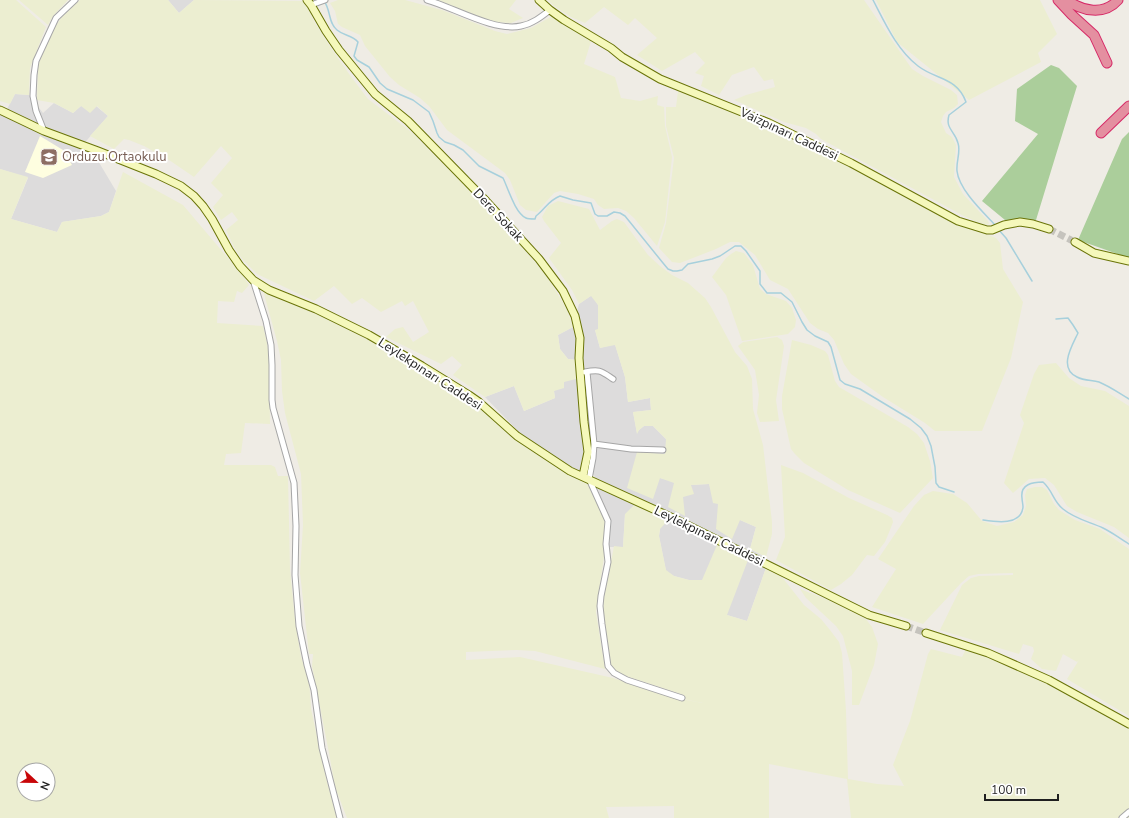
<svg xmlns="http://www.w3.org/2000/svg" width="1129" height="818" font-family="'Nunito Sans',sans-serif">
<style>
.residential{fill:#dddcdc}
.education{fill:#fefee0}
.farmland{fill:#eceed1;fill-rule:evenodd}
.forest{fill:#abce9b}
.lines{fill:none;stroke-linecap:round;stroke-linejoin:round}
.stream{stroke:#a7d0dc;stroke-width:1.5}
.secondary-tunnel{stroke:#c5c3bd;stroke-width:7;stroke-dasharray:7 3.5;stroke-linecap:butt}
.street-casing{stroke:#a6a6a6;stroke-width:7}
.secondary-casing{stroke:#6a7408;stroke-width:9}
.highway-casing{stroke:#d62a67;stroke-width:11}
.street{stroke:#fff;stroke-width:5}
.secondary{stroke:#f5f8bb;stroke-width:7}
.highway{stroke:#e48fa0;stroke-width:9}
.labels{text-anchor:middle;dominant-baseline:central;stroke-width:4;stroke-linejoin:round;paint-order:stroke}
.street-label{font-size:13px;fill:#1f1f1f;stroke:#fff}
.education-label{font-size:13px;fill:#785e54;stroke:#fff;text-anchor:start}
</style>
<rect width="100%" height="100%" fill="#efece5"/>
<path class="residential" d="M168,0H194L179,13Z
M15,94L29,95L43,113L54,103L73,113L81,106H96L108,116L81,147L94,154L116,191L109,212L101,216L62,222L57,232L11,219L28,178L0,169V112L5,113Z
M592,295L598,305V330H595L600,348L615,344L625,377L628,402L650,398L651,410L633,412L637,433L639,430L644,426H653L666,439V454L660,478L676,482L683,497L691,485L709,484L718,504L740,520L756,527L750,549L766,557L767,565L747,621L727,615L702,580H689L674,576L666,571L659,536L660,529L625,514L623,547H608L610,522L604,510L594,475L575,470L537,448L519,432L485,397L514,386L524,411L555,398L554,391L564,382L577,360L568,359L560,349L558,335L573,327L579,304Z"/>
<path class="education" d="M40,136L63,150L72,165L43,178L25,172Z"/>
<path class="farmland" d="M0,0H16L46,27L30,68L29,95L15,94L10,104L0,101Z
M19,0H68L53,16L48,25Z
M80,0H168L179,13L194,0L302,1L308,8L315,23L333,51L352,78L368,99L410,131L487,207L546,275L567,309L573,327L558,335L560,349L568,359L577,360L580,378L564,382V388L554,391L555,398L524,411L514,386L485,397L453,375L462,365L452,356L441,364L386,337L395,329L403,327L413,342L429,332L413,301L405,306L402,301L381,312L362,298L352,304L334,286L314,301L257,274L242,259L235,249L226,230L238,220L232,212L221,220L213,207L223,195L211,183L232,158L221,146L194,177L169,160L144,146L129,140L124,139L114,149L90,136L108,116L97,106L90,113L81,106L73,113L54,103L37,100L38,65L55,27L61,18Z
M338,0H405L442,10L495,31L507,34L531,28L554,15L592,38L584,64L615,77L621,98L640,101L658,96L657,105L664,107L665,126L672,157L665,222L657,246L634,218L626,211L618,208L604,209L598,205L594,199L578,194L560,191L554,193L537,212L526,210L520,205L510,180L505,173L447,130L429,106L420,98L399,85L390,77L365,46L360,35L342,27L338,24L335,11L330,3Z
M438,0H516L509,9L523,18L511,23L496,22L483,18Z
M548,0H864L912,69L923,76L951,90L957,95L958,104L954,108L946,112L943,116L941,122L946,133L952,137L956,145L954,177L963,194L988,221L989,224L987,225L977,222L962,215L821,139L816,134L806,128L784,122L734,100L746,95L775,87L773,79L764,81L754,67L732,75L719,95L701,86L704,76L695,73L705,63L695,52L662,71L637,55L657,38L635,18L628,25L604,7L585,23L571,17L554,6Z
M876,0H1040L1057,34L1038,53L1041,62L969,100L897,42Z
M678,91L701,98L774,129L826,153L969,227L996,238L1000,243L1003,269L1023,302L1011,358L982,431H935L925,423L883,397L851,374L844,364L834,340L828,333L818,329L810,323L788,289L770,280L755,255L739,242H730L716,249L680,263L672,262L659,248L666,223L674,158L666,126V107H676Z
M0,169L28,177L11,219L57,232L62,222L101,216L109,212L123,172L183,205L244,277L249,285L242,293L237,291L234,302L218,301L217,323L263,326L267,343L269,357L270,424L245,423L241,453L226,454L224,465H271L275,467L278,476H288L290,569L295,620L301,657L309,679L311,709L326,778L337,818H0ZM24,770H48V794H24Z
M558,201L589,209L600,230L612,221L617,219L624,222L648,255L660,266L672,275L688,283L705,298L711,307L735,352L747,366L752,379L753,409L763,445L772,522V534L766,557L750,549L756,527L740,520L732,539L716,529L718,504L713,503L709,484L691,485L694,494L683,497L685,516L668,507L674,483L660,478L653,499L627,488L637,452L665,454L666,439L653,426H644L639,430L637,434L633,412L651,410L650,398L628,402L625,377L615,345L600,348L595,330L598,329V305L591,296L579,304L572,290L549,258L561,243L544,221L542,217L548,206Z
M736,251L744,253L753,265L760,289L766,294L786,301L792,308L796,320L795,327L788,334L742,341L726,295L712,277L726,258L731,254Z
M263,290L369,338L423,369L471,401L509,433L589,485L604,514L606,524V543L596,612L605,669L535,651L517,650L466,652V660L520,657L613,678L681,699L703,703L683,699L684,695L626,676L616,671L611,666L603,613L604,598L614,546L623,547L625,514L636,503L670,518L660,529L659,536L666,570L674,576L689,580H702L717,545L748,560L727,615L747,621L767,565L778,572L804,605L821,619L830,630L839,642L842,653L846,711L848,779L877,784L904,786L893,765L910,721L928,654L931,649L962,657L966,649L1015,665L1129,725V818H851L847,779L769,764V818H674V806L606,807L609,818H347L335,787L329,753L312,666L313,654H309L300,573L303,525L301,474L285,413L282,391L281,360L277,341Z
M777,337L782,340L784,346L776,400L779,421L760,422L757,413L759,395L755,370L738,346L743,342Z
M792,340L811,345L825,351L828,355L835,381L839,387L908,427L917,434L924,443L930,461L933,478L900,513L848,490L804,463L795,454L791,449L782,409V396Z
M1056,363L1069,378L1081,386L1105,391L1129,406V538L1114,527L1077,512L1067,506L1054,485L1045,478L1029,479L1013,493L1004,483L1024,423L1020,415L1034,374L1039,365Z
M781,465L803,473L849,498L887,515L892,518L893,522L890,530L885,542L874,556L867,555L852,575L841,584L831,590L776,560L785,537Z
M1035,487H1042L1047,490L1054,504L1059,510L1075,520L1100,529L1129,549V716L1067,679L1079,660L1077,662L1063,654L1056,671L1042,669L1031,659L1034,651L1033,647L1023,644L1019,654L940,630L962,585L971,578L979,576L1013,575V573L978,574L969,576L961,583L923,624L872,607L896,569L878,559L914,506L924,495L933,491L953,494L967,503L982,521L997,526L1014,522L1023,515L1026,506L1025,495L1027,489Z
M800,589L842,605L862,614L872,627L878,644L874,665L859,705H852V671L843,636L836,626L806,598Z"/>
<path class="forest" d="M1051,65L1059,68L1077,86L1036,220H1005L982,201L1038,134L1015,121L1017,89Z
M1129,132V258L1078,240L1122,139Z"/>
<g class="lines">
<path class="stream" d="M873,0C885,23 897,50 918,66C936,80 957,77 966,102L949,115C945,129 955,131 958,143C961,152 956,161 957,171C959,190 984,213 996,226
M324,1C331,10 328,23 337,30C344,36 352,35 358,42L354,56L357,60L369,67L380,83L387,89L413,100L429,112L433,121L437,133L439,137L445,142L454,145L463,150L479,166L503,178C508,188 515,213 526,218C528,219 532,219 535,219L536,216C545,209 549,200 560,196L573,200L591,203L595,214L598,216H607L614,212L620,213L625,216L663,263L668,269L673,271H677L682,270L688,264L712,259L720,256L735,246H741L746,251L760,271V284L767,293H781L792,302L802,322L807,330L815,336L828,342L831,347L840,380L845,384L860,389L910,419L921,428L927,436L931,446L935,467L936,483L939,487L954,492
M998,229L1006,238L1032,281
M1056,319L1068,318L1073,325L1078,333C1072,346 1058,368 1077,377C1084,381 1092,380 1099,382C1109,386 1119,393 1129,399
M983,520C996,522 1021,526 1023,507C1023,504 1022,501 1022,498C1020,484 1033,482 1043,482C1053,491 1053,501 1063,509C1075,519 1090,522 1103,528C1112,532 1120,539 1129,544"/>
<path class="secondary-tunnel" d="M1049,229L1075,242
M906,626L926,633"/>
<defs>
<path id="street" d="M427,0C453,7 494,32 521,26C532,24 541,17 550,10
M311,5L325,0
M44,131L36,111L33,96L34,75L36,61L56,18L75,0
M253,280L266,321L271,345L272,365V400L273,408L294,483L296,526L295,575L299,626L307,665L314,690L322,748L340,818
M585,372C600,369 601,371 613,379
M587,372L594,444L593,458L589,479L608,521L606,544L608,562L601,596L600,606L602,624L608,666L614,673L627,680L682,698
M594,444L631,449L663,450
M1122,818L1129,812"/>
<path id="secondary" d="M307,0L311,5L326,31L339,50L375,94L408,121L486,201L539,259L563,291L575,316L580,338L579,358L584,422L588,452L583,476
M539,0L550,10L564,20L611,48L622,57L660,79L769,123L851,163L958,221L987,230H992L1004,225L1020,222L1033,224L1049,229
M0,110L44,131L98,151L156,174L181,186L194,196L203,206L212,219L229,250L240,266L253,280L269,290L316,309L369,335L422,366L469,395L479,402L517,436L570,471L673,518L869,615L906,626
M1075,242L1094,253L1129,261
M926,633L988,653L1049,680L1129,724"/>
<path id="highway" d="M1058,0L1072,15L1094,35L1107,63
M1067,0C1082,11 1104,16 1118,0
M1101,133L1129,106"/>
</defs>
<use href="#street" class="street-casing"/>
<use href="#secondary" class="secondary-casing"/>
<use href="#highway" class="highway-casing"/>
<use href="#street" class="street"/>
<use href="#secondary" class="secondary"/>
<use href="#highway" class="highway"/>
</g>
<defs>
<symbol id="school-square" viewBox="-11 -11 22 22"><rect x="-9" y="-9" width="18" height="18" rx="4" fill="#8d6e63" stroke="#fff"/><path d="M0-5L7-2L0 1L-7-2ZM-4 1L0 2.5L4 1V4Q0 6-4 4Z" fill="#fff"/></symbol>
</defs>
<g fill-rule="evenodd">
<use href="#school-square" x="39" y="147" width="20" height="20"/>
</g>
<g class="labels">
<g class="street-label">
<text transform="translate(789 134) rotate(25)">Vaizpınarı Caddesi</text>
<text transform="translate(498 215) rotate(47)">Dere Sokak</text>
<text transform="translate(430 374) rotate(33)">Leylekpınarı Caddesi</text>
<text transform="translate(709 536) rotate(26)">Leylekpınarı Caddesi</text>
</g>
<g class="education-label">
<text x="62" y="157">Orduzu Ortaokulu</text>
</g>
</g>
<g transform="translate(36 782) rotate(112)"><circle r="19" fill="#ffffff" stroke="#a5a5a5"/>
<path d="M0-3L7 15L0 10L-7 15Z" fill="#c80608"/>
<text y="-6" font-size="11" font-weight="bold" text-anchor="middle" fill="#1f1f1f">N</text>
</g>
<path d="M985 794v6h73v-6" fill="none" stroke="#1f1f1f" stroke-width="2"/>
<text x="991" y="794" font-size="12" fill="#1f1f1f" stroke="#ffffff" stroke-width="3" paint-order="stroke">100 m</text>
</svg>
